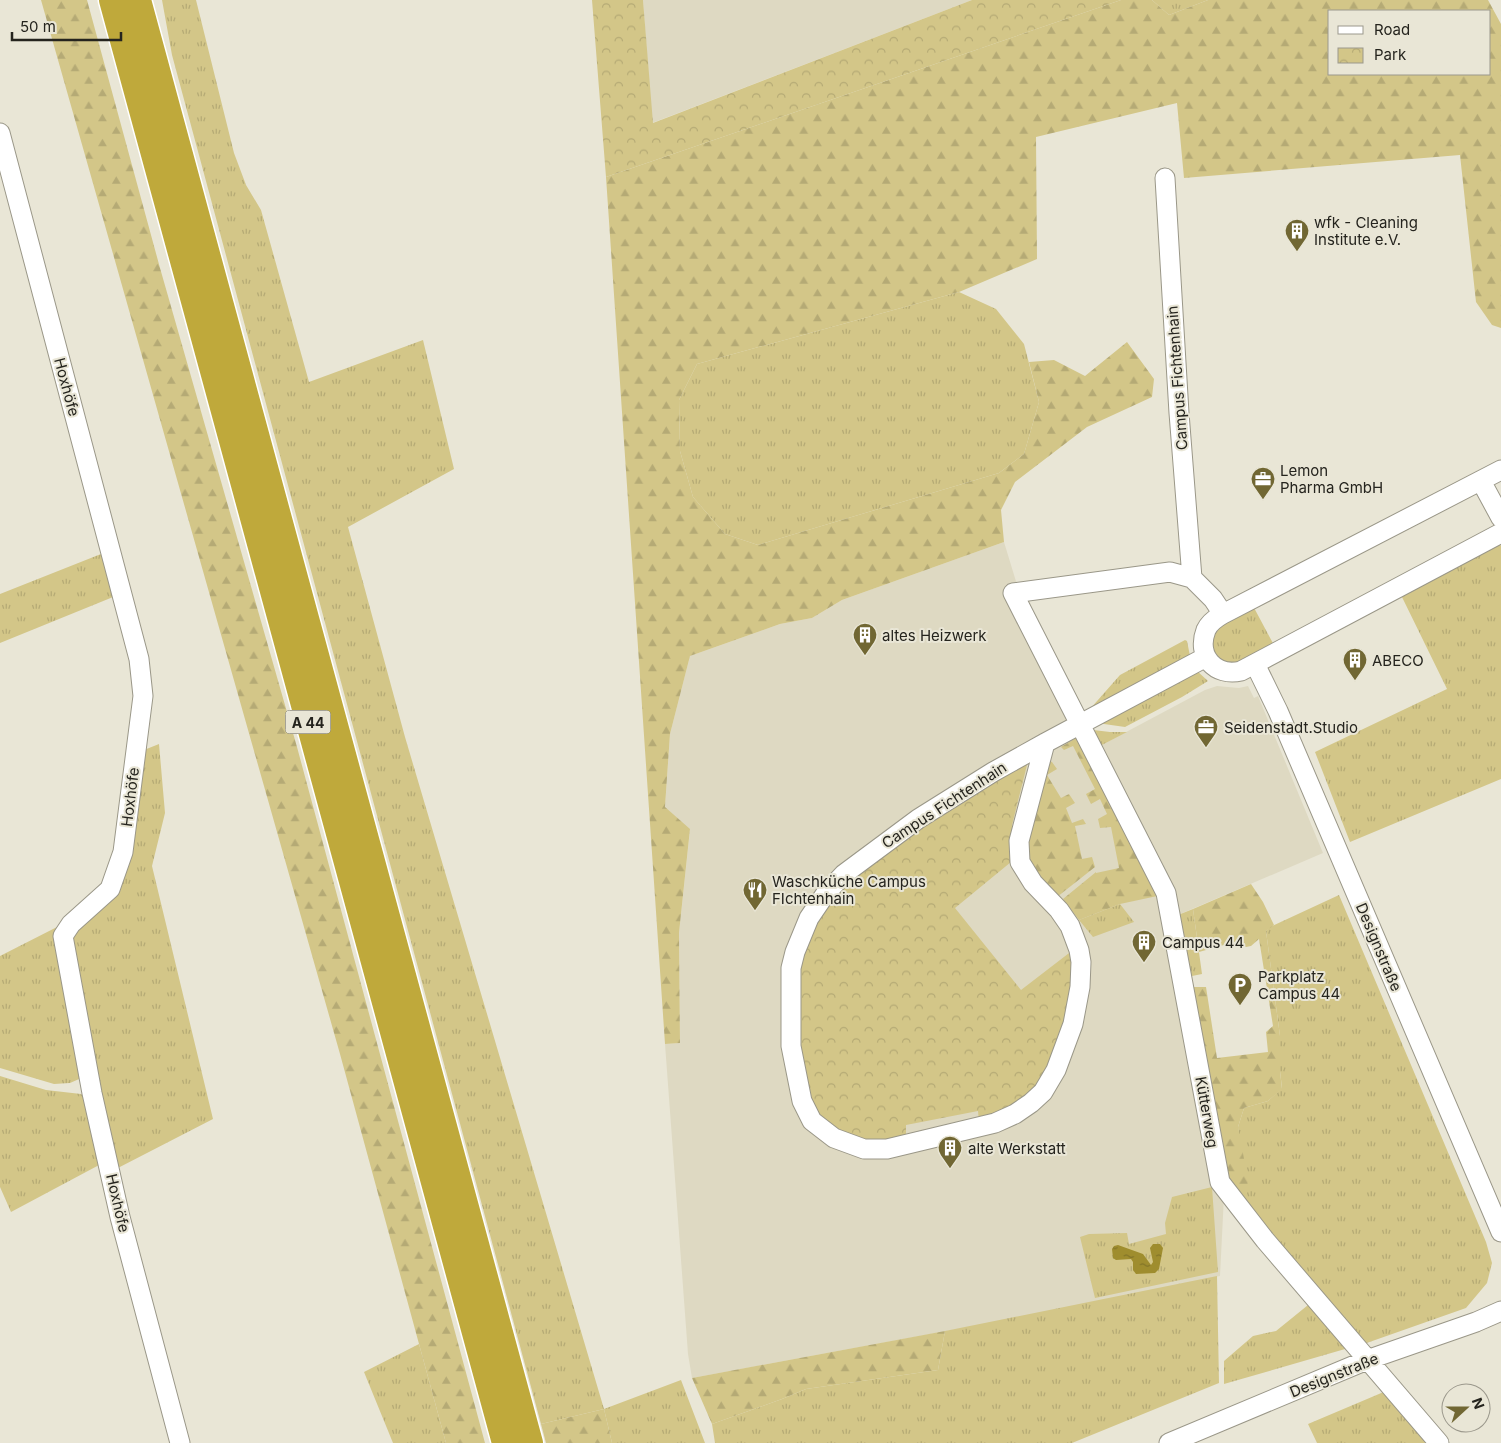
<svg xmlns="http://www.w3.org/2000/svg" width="1501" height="1443" font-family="Inter,sans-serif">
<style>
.built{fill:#ded9c2}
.grass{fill:url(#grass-tufts)}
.forest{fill:url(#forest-firs);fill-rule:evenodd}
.park{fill:url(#park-crowns)}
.water{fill:url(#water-ripples)}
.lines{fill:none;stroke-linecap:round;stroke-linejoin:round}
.minor-casing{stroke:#9a9788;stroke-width:21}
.highway-casing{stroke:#fff;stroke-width:29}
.minor{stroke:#fff;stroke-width:19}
.highway{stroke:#bfa93b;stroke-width:26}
.labels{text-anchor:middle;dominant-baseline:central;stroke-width:4;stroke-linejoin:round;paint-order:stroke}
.shield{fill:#e9e6d6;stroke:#605e55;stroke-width:1}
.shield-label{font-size:14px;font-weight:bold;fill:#25241e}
.poi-label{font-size:15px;fill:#25241e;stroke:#e9e6d6;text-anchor:start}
.street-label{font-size:15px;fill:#25241e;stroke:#e9e6d6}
</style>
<defs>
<pattern id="grass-tufts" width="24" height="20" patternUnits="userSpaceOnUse" patternTransform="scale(1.25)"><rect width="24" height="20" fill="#d3c688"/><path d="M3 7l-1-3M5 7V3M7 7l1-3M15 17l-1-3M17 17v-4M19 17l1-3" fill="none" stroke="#b5aa75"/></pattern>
<pattern id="forest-firs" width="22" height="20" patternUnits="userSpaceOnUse" patternTransform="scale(1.25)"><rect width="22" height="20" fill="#d3c688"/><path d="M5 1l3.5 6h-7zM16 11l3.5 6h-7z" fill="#b5aa75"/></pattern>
<pattern id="park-crowns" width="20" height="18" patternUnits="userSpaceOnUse" patternTransform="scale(1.25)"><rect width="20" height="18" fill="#d3c688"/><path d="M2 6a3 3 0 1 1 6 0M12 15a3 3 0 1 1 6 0" fill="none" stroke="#b5aa75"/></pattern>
<pattern id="water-ripples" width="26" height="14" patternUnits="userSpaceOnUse" patternTransform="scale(1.25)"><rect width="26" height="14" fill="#9f8d2e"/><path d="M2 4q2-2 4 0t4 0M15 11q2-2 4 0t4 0" fill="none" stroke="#817327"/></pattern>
</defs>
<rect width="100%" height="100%" fill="#e9e6d6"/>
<path class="built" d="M643,0H972L652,123Z
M1004,542L1022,601L1090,736L1186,969L1225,1176L1220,1276L1012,1319L692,1378L688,1354L665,1044L680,1043L679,933L690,830L665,808L670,734L690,656L780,624L812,618L842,600Z
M1217,686L1239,688L1248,686L1254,698L1258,696L1323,853L1178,915L1098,747L1205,690Z"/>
<path class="grass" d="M162,0H196L234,153L246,185L261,210L309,382L423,340L454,469L348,527L405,737L604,1409L681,1380L705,1443H612L604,1409L541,1424L172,55Z
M1152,0H1208L1169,15Z
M959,292L996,309L1024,344L1039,402L1024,454L999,473L758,545L725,534L693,497L680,451L679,400L697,364Z
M1499,543L1501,546V779L1350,842L1315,752L1447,689L1401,595Z
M106,552L118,595L0,643V594Z
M1252,604L1275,647L1235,665L1220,661L1212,652L1213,631Z
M1185,640L1187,641L1190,656L1090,709L1120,675Z
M1196,670L1208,681L1182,697L1125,727L1097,723Z
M1085,729L1110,732H1127L1098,747Z
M159,744L165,813L152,866L213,1119L114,1170L70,932L120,891L133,828L144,750Z
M1339,895L1486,1242L1492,1263L1487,1283L1466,1308L1361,1345L1243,1208L1238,1127L1244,1108L1268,1101L1282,1088L1280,1071V1036L1266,931L1270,927Z
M1120,904L1134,922L1093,937L1079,920Z
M1193,909L1202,974L1187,977L1178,915Z
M57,927L86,1076L70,1083L54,1084L0,1068V956Z
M0,1076L46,1090L81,1094L91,1102L101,1164L11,1212L0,1187Z
M1212,1187L1218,1272L1095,1298L1080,1237L1089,1234L1127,1233L1129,1244L1166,1234L1165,1223L1172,1197Z
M1217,1276L1219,1383L1072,1443H715L712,1424L782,1399L806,1389L938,1370L945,1331Z
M1313,1301L1352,1347L1224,1384V1361L1253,1336L1276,1331Z
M419,1344L446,1443H393L364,1372Z
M1386,1391L1434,1443H1317L1308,1424Z"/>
<path class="forest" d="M41,0H87L160,268L297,747L485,1443H446L340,1054Z
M1121,0H1152L1169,15L1208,0H1488L1501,24V328L1492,325L1476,302L1460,155L1184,178L1177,103L1036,137L1037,259L959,292L697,364L679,400L680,451L693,497L725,534L758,545L999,473L1024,454L1039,402L1029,362L1054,360L1085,376L1127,342L1154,379L1152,397L1087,427L1015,482L1001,510L1004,542L842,600L812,618L780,624L690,656L670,734L665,807L690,829L679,933L680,1043L665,1044L606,177ZM1330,11H1490V74H1330Z
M1081,735L1162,895L1120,904L1079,920L1063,899L1096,872V873L1119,868L1111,827L1100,828L1098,819L1107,814L1100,799L1091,804L1086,794L1095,789L1073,746L1064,750L1061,747Z
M1050,761L1052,762L1057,769L1047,775L1061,798L1069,794L1075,803L1066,808L1072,823L1083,819L1086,824L1075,826L1082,859L1092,857L1095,867L1057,897C1043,881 1029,868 1027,846L1047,763Z
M1251,884L1263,902L1274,925L1266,931L1280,1036V1071L1282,1089L1268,1101L1244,1108L1238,1127L1248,1180L1246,1206L1224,1182L1190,987H1206L1217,1058L1268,1052L1266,1032L1273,1026L1259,939L1251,946L1246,947L1238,941L1199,952L1193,909Z
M945,1331L938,1370L806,1389L782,1399L712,1424L692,1378Z
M604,1409L612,1443H546L541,1424Z"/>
<path class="park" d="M592,0H643L653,123L972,0H1121L606,177Z
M1028,761L1012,825L1011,862L955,908L1021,990L1073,950C1075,1000 1062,1067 1024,1103C1017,1109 989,1118 979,1122L978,1111L906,1125V1138L871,1142L840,1132L818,1114L804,1087L796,1043L797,978L815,920L832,895L961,798Z"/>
<path class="water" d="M1153,1244H1160L1163,1248L1159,1269L1155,1273L1136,1274L1133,1270V1262L1131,1259L1116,1260L1113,1258L1112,1249L1114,1246L1118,1245L1143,1254L1151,1265L1153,1262L1150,1248Z"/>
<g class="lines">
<defs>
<path id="minor" d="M0,133L139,659L143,696L123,852L110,889L71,924L63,936L92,1093L120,1217L180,1443
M1165,178L1179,413L1192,578L1213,599L1223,614
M1501,470L1223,614C1216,618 1209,623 1206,630C1196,656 1215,677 1241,671L1501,533
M1481,481L1501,518
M1192,578L1170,572L1013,593L1166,893L1220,1182L1265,1240L1439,1443
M1255,664L1278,711L1501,1232
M1045,743L1019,841L1020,862L1033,883L1059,910L1070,926L1079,950L1081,962L1080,987L1073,1024L1056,1070L1043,1092L1031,1103L1015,1114L995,1123L887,1149H864L834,1138L812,1121L802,1101L791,1046V968L795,952L809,918L826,893L844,874L918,819L993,772L1045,743L1206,657
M1169,1443L1367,1360L1476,1322L1501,1311"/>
<path id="highway" d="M112,0L505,1443
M138,0L530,1443"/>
</defs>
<use href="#minor" class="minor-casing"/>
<use href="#highway" class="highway-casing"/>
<use href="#minor" class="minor"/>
<use href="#highway" class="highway"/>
</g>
<defs>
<symbol id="building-pin" viewBox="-11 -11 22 30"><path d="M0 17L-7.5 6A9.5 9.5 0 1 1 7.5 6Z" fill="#716733" stroke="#e9e6d6"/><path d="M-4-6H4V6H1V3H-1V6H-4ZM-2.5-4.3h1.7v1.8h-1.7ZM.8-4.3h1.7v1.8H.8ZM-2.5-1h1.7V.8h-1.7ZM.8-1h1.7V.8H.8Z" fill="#fff"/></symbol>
<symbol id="office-pin" viewBox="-11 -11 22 30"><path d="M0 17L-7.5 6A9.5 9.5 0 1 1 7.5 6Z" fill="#716733" stroke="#e9e6d6"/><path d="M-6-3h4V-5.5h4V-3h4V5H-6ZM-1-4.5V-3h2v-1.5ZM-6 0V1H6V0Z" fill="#fff"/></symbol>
<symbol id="restaurant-pin" viewBox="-11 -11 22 30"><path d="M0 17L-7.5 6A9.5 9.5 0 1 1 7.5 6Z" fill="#716733" stroke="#e9e6d6"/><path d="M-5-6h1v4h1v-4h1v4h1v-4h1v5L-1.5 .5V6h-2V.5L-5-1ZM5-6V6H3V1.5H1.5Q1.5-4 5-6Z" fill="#fff"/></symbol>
<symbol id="parking-pin" viewBox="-11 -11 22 30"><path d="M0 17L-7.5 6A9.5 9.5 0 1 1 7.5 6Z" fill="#716733" stroke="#e9e6d6"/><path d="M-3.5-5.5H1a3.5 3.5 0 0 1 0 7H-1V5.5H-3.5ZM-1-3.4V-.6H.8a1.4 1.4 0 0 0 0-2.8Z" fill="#fff"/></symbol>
</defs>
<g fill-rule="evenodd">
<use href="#building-pin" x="1283" y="217" width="28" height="38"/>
<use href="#office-pin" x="1249" y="465" width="28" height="38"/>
<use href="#building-pin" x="851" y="621" width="28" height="38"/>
<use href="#building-pin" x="1341" y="646" width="28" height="38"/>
<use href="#office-pin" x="1192" y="713" width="28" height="38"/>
<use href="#restaurant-pin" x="741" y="876" width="28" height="38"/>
<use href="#building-pin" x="1130" y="928" width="28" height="38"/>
<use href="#parking-pin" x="1226" y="971" width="28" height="38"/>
<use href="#building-pin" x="936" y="1134" width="28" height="38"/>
</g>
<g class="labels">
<rect class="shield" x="285.5" y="710.5" width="45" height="23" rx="4"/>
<g class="shield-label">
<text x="308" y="722">A 44</text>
</g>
<g class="poi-label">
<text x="1314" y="222">wfk - Cleaning<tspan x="1314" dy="17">Institute e.V.</tspan></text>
<text x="1280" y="470">Lemon<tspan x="1280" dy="17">Pharma GmbH</tspan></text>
<text x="882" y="635">altes Heizwerk</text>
<text x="1372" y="660">ABECO</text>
<text x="1224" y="727">Seidenstadt.Studio</text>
<text x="772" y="881">Waschküche Campus<tspan x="772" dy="17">FIchtenhain</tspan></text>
<text x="1162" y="942">Campus 44</text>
<text x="1258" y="976">Parkplatz<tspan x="1258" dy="17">Campus 44</tspan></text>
<text x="968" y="1148">alte Werkstatt</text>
</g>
<g class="street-label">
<text transform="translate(1177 378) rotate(-94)">Campus Fichtenhain</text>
<text transform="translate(67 387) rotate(75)">Hoxhöfe</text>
<text transform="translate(130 797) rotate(-83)">Hoxhöfe</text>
<text transform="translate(944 805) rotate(-33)">Campus Fichtenhain</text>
<text transform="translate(1379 947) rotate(67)">Designstraße</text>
<text transform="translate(1207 1112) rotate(80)">Kütterweg</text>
<text transform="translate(118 1203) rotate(77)">Hoxhöfe</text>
<text transform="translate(1334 1375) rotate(-22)">Designstraße</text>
</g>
</g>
<rect x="1328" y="10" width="162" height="65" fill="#e9e6d6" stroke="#9b988c"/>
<rect x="1338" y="26" width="25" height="8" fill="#ffffff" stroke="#9b988c"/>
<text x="1374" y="35" font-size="15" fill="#25241e">Road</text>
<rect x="1338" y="48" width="25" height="15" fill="url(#park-crowns)" stroke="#9b988c"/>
<text x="1374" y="60" font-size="15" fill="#25241e">Park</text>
<g transform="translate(1466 1408) rotate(69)"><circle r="24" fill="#e9e6d6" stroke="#9b988c"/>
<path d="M0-4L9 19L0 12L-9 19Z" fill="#716733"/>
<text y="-8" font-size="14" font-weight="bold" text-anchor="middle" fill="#25241e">N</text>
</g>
<path d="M12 32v8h109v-8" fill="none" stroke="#25241e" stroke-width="2.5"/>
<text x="20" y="32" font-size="15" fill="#25241e" stroke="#e9e6d6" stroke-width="4" paint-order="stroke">50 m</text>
</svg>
